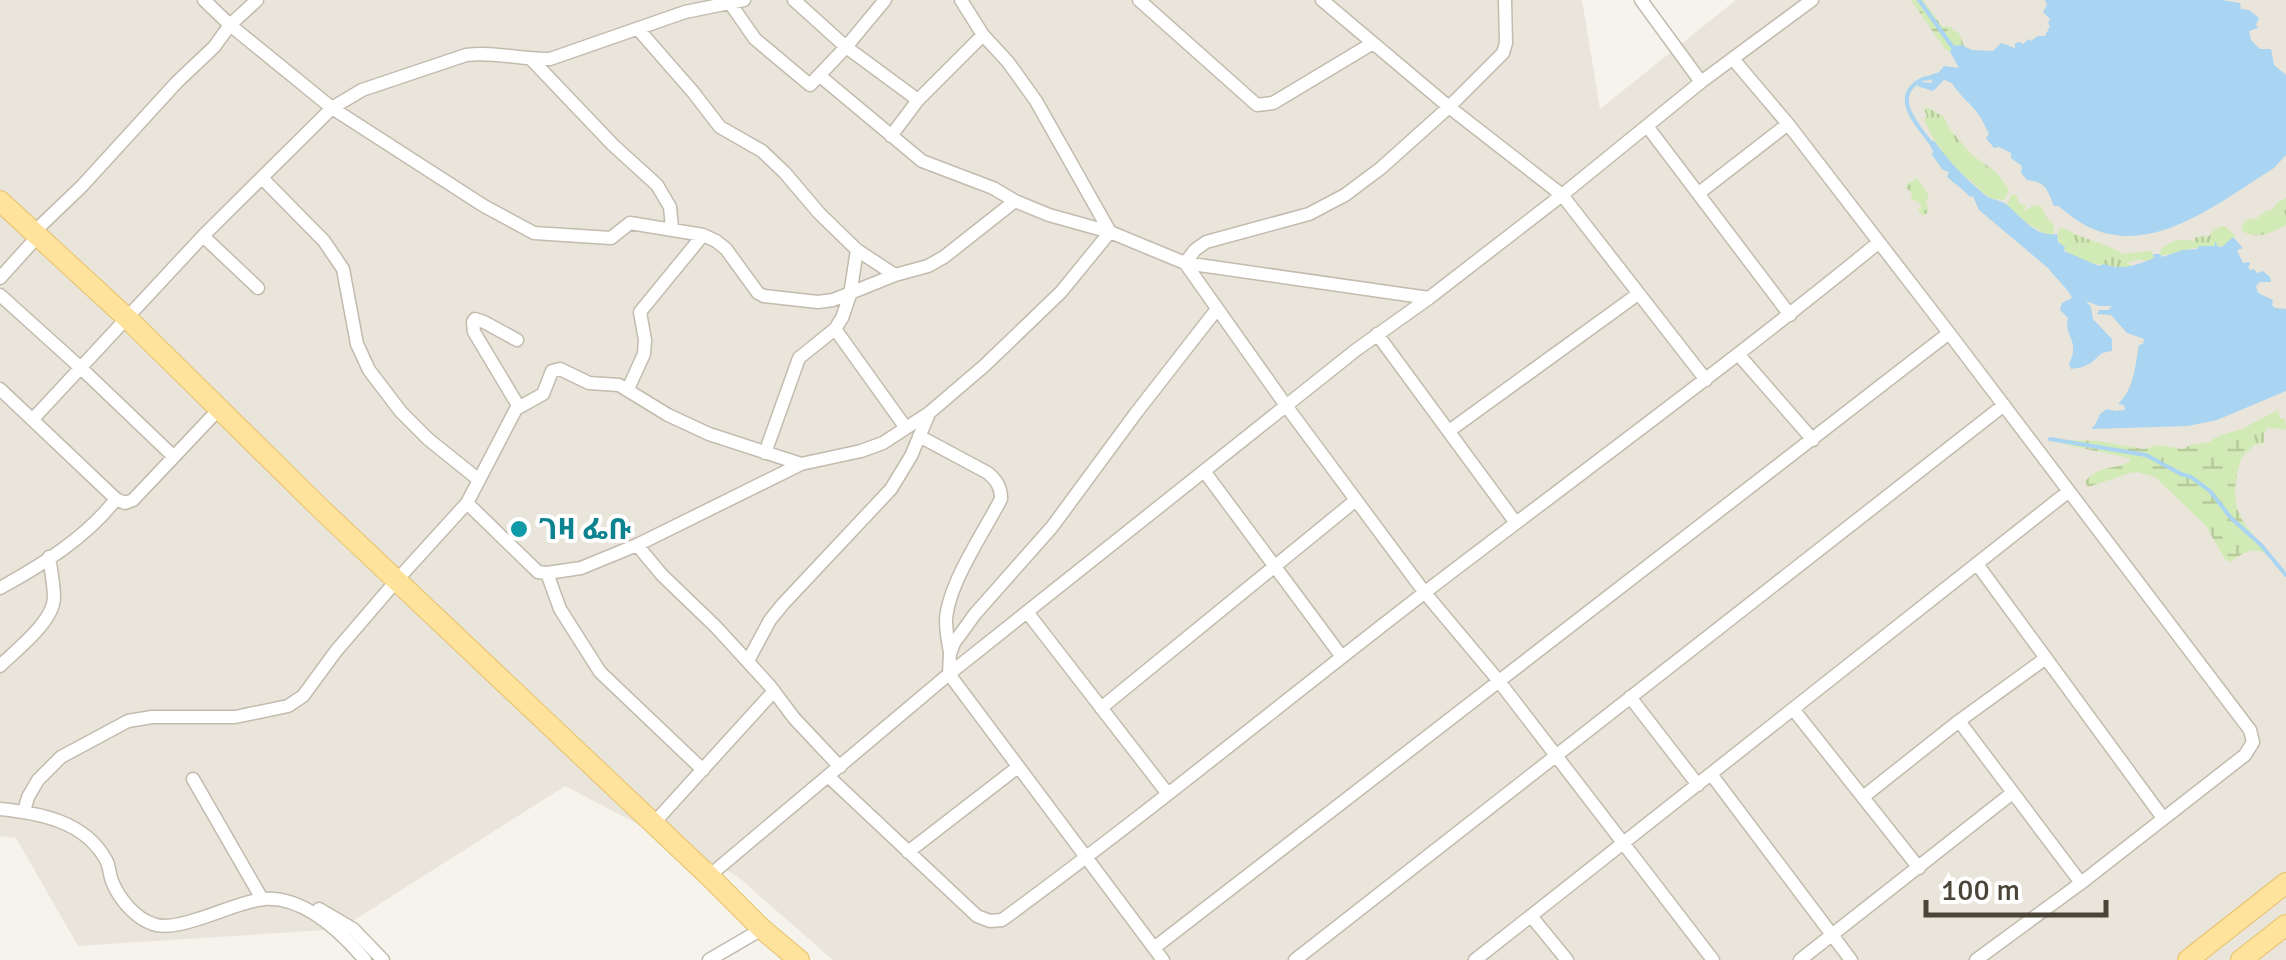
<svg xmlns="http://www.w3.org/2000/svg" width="2286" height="960" font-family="Signika,'Noto Sans Ethiopic',sans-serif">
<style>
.residential{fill:#eae5da}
.grass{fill:url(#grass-tufts)}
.wetland{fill:url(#wetland-marsh)}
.water{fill:#a9d4f2}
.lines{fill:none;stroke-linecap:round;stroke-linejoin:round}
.stream{stroke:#a9d4f2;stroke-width:4}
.street-casing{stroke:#c2bbae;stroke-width:15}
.primary-casing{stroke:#e6c16a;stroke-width:22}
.street{stroke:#fff;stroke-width:12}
.primary{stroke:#ffe39c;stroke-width:20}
.culture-dot{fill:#0f9aa8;stroke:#fff;stroke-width:4}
.labels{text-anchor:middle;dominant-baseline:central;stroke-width:8;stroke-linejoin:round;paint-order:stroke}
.culture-label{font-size:30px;font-weight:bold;fill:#0d838f;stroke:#fff;text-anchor:start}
</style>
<defs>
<pattern id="grass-tufts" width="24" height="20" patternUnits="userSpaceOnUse" patternTransform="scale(2.5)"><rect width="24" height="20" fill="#d2eab5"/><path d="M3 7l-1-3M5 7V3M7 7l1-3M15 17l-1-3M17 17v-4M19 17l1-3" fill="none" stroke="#b6ca9c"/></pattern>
<pattern id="wetland-marsh" width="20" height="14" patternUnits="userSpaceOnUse" patternTransform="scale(2.5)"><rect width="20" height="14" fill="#d2eab5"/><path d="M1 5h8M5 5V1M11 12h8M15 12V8" fill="none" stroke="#b6ca9c"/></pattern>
</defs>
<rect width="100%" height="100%" fill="#f6f3ec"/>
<path class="residential" d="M0,0H1582L1600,109L1736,0H2286V960H833L737,876L565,786L340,929L78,946L16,838L0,836Z"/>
<path class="grass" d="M1927,107L1944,117L1949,128L1972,155L1996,172L2009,189L2005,199C1989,202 1983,192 1972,182C1950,164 1935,146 1924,119L1927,116L1924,109Z
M1917,178L1929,196L1926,202L1929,211L1923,216L1918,210L1922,206L1915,200H1911L1912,193L1906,188L1907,184Z
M2016,195L2019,203L2026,206L2024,211L2036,205L2042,207L2046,217L2053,224L2054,233L2051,236C2034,228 2018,219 2007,205L2011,195Z
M2286,198V225C2271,233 2256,241 2241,230L2245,220L2248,221L2250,218L2254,220L2266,211L2272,210L2278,202Z
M2224,226L2235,235L2226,246H2217V243L2214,246L2194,248L2160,256L2161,249C2176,239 2176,239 2193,241L2196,237L2209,236L2214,229Z
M2064,228C2082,240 2105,242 2123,254L2151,251L2155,258L2146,261L2139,259L2126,263L2131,265V267C2108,268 2049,260 2059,229Z
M2276,411H2279V418L2285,419L2286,429L2268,428L2264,433V443L2254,445L2242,457L2249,436L2229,442L2218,436L2242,429Z"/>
<path class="wetland" d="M1911,0H1923L1942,26L1952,27V30L1959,33L1964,46L1957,45L1950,50V52L1945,49Z
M2250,435C2239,464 2225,497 2246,526C2256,539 2267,550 2276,563C2259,545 2249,548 2230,562L2225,559L2206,526L2155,477L2137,472L2130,473L2088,487L2085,482C2095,467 2114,469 2130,462L2129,458L2063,444V440L2098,441L2144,449L2157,445L2183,449L2190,445L2209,442L2218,436L2229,442Z"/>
<path class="water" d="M2045,0H2222L2240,3L2241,9L2249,10L2259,18L2256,25L2258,28L2249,31L2251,40L2260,49H2271L2274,65L2286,75V155L2274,168C2206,211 2131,274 2059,206H2054C2047,190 2047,182 2027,180L2021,173L2022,166L2011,158V153L1999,147L1994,148L1986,138L1989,134C1985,126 1981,117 1976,111C1968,101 1958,94 1952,83L1944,80L1933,91L1917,86L1920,82L1932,83V79L1927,81L1922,78L1939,72L1944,66L1959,68L1950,52L1953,46L1961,45L1972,50L1993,51L2001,43L2015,48V43L2020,42L2023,44L2029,39L2031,41L2038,36H2045L2050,26L2048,23L2050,19L2043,12L2047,5Z
M1927,140L1934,141C1948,160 1965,178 1984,194C1990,200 1999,199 2006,204C2020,215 2035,238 2057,234L2058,242L2065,247L2064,251L2099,266L2104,264C2122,271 2137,265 2154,258L2153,254H2160L2162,257L2183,250L2197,249L2199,246H2214L2216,241L2217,246L2222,247L2233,237L2243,248L2237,250L2243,263L2249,262L2250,264L2248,267L2250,270L2254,269L2257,273L2263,271L2270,277L2271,282H2260L2256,286L2258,293L2273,300L2272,305L2275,308L2286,309V391L2217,420L2188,426L2091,429L2095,425L2100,414L2107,409L2116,411L2125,410L2124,405L2118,404C2135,388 2135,365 2139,345L2143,344L2144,339L2127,333L2111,315L2097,314L2099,310H2108L2112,306H2099L2086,301L2091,307L2093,319L2112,339V351L2102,353L2091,363L2083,367L2071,369L2069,364C2081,339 2063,337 2068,318L2060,310L2062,303L2072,298C2068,288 2055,278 2048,268L1979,210L1973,196L1970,197C1963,189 1955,184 1947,177L1949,172L1943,170L1932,155L1933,151Z"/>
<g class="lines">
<path class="stream" d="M1919,0L1954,49
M1925,78C1889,94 1915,122 1930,142
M2050,439L2146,455L2181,474L2191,477L2210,491L2231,518L2261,545L2286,575"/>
<defs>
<path id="street" d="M204,0L230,25L332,108L484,206L534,233L611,238L630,223L703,235L716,241L726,249L758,293L764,296L818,302L833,300L895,275L928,266L944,257L1015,201
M794,0L846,47L918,100
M961,0L983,35L1008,62L1036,101L1110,232L1185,263L1429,298
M1139,0L1257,105L1273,103L1373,43
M1322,0L1449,107L1562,195L1706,380
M1505,0L1506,43L1503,53L1449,107L1381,168L1345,195L1309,214L1206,242L1195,250L1185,263L1287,407L1425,593L1498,680L1713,960
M1641,0L1701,82
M730,3L755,39L810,85L846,47L885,0
M638,29L693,92L720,127L762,151L785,173L819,213L857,250L895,275
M1733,59L1788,124L1949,333L2250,730L2253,742L2245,755L2081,883L1976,960
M532,60L613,145L657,185L670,207L672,228
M1647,126L1790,315
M891,136L918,100L983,35
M262,178L324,241L343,269L357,344L369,370L401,412L428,439L479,480
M1699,193L1788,124
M34,232L82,186L177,82L214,47L230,25L257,0
M203,236L258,288
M0,278L38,236
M0,295L82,369L173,456
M835,329L906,428
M1377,334L1516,523
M517,340L484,322L475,319L473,322L474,332L519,407
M1738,354L1813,440
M0,389L116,499L125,503L133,500L220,408
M628,389L644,354L645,340L640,312L703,235
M33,419L203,236L332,108L362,90L466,55C494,51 522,60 550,59L685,12L744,0
M1449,431L1638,294
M919,436L988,473C997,481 1001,487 1001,499C984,532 948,584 946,620C946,630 948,642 950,652
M765,453L799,358L835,329L842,318L850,295L857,250
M1204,471L1342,657
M467,503L516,409L543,394L552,371L560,369L589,383L619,385L668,415L709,434L801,464
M637,545L662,575L716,627L770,686L794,718L840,767
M1977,564L2163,818
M547,573L560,609L600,672L703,770
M0,588C42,565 87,537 116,499
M1027,612L1168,794
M748,661L770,620L783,604L891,489L911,456L928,416
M0,666C17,649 53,622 54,598C54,585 51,570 49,557
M1630,697L1698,785
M1101,708L1356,500
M1793,709L1919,868
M1959,721L2081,883
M1711,774L1851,960
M829,777L977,916L990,921L1002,920C1147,814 1285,700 1428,590C1578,475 1731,363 1878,243
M193,779L262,899
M1863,797L1959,721L2046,658
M0,809C39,813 85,821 106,860C110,867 109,874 112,881C119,899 135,918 153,924C165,929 186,923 198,919C219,913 243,901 264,899C304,896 342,933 365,960
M24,812L28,797L38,780L61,757L128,721L152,717H235L288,706L303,696L336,651L397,580L467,503L538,572L547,573L581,568L637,545L801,464L861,451L883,443L929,413L984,366L1061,292L1110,232L1049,215L1015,201L993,188L922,161L820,76
M653,824L774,691
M908,852L1018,767
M709,876L949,674L1356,350L1429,298L1562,195L1701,82L1812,0
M319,909L353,929L383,960
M1531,916L1567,960
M1154,948L1949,333
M709,960L762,929
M1163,960L949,674L950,654L954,643L975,614L1052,527L1136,413L1217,309
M1295,960L2004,405
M1475,960L2069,491
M1800,960L2011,794"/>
<path id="primary" d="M0,201L128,319L320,508L709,876L762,929L799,960
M2188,960L2286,883
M2241,960L2286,925"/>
</defs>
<use href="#street" class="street-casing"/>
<use href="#primary" class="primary-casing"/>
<use href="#street" class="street"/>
<use href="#primary" class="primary"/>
</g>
<circle class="culture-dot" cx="519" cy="529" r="10"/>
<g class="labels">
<g class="culture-label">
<text x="539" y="529">ገዛ ፌቡ</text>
</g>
</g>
<path d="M1926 900v15h180v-15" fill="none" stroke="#4b4439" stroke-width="5"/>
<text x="1941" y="900" font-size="30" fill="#4b4439" stroke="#ffffff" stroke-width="8" paint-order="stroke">100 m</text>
</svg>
